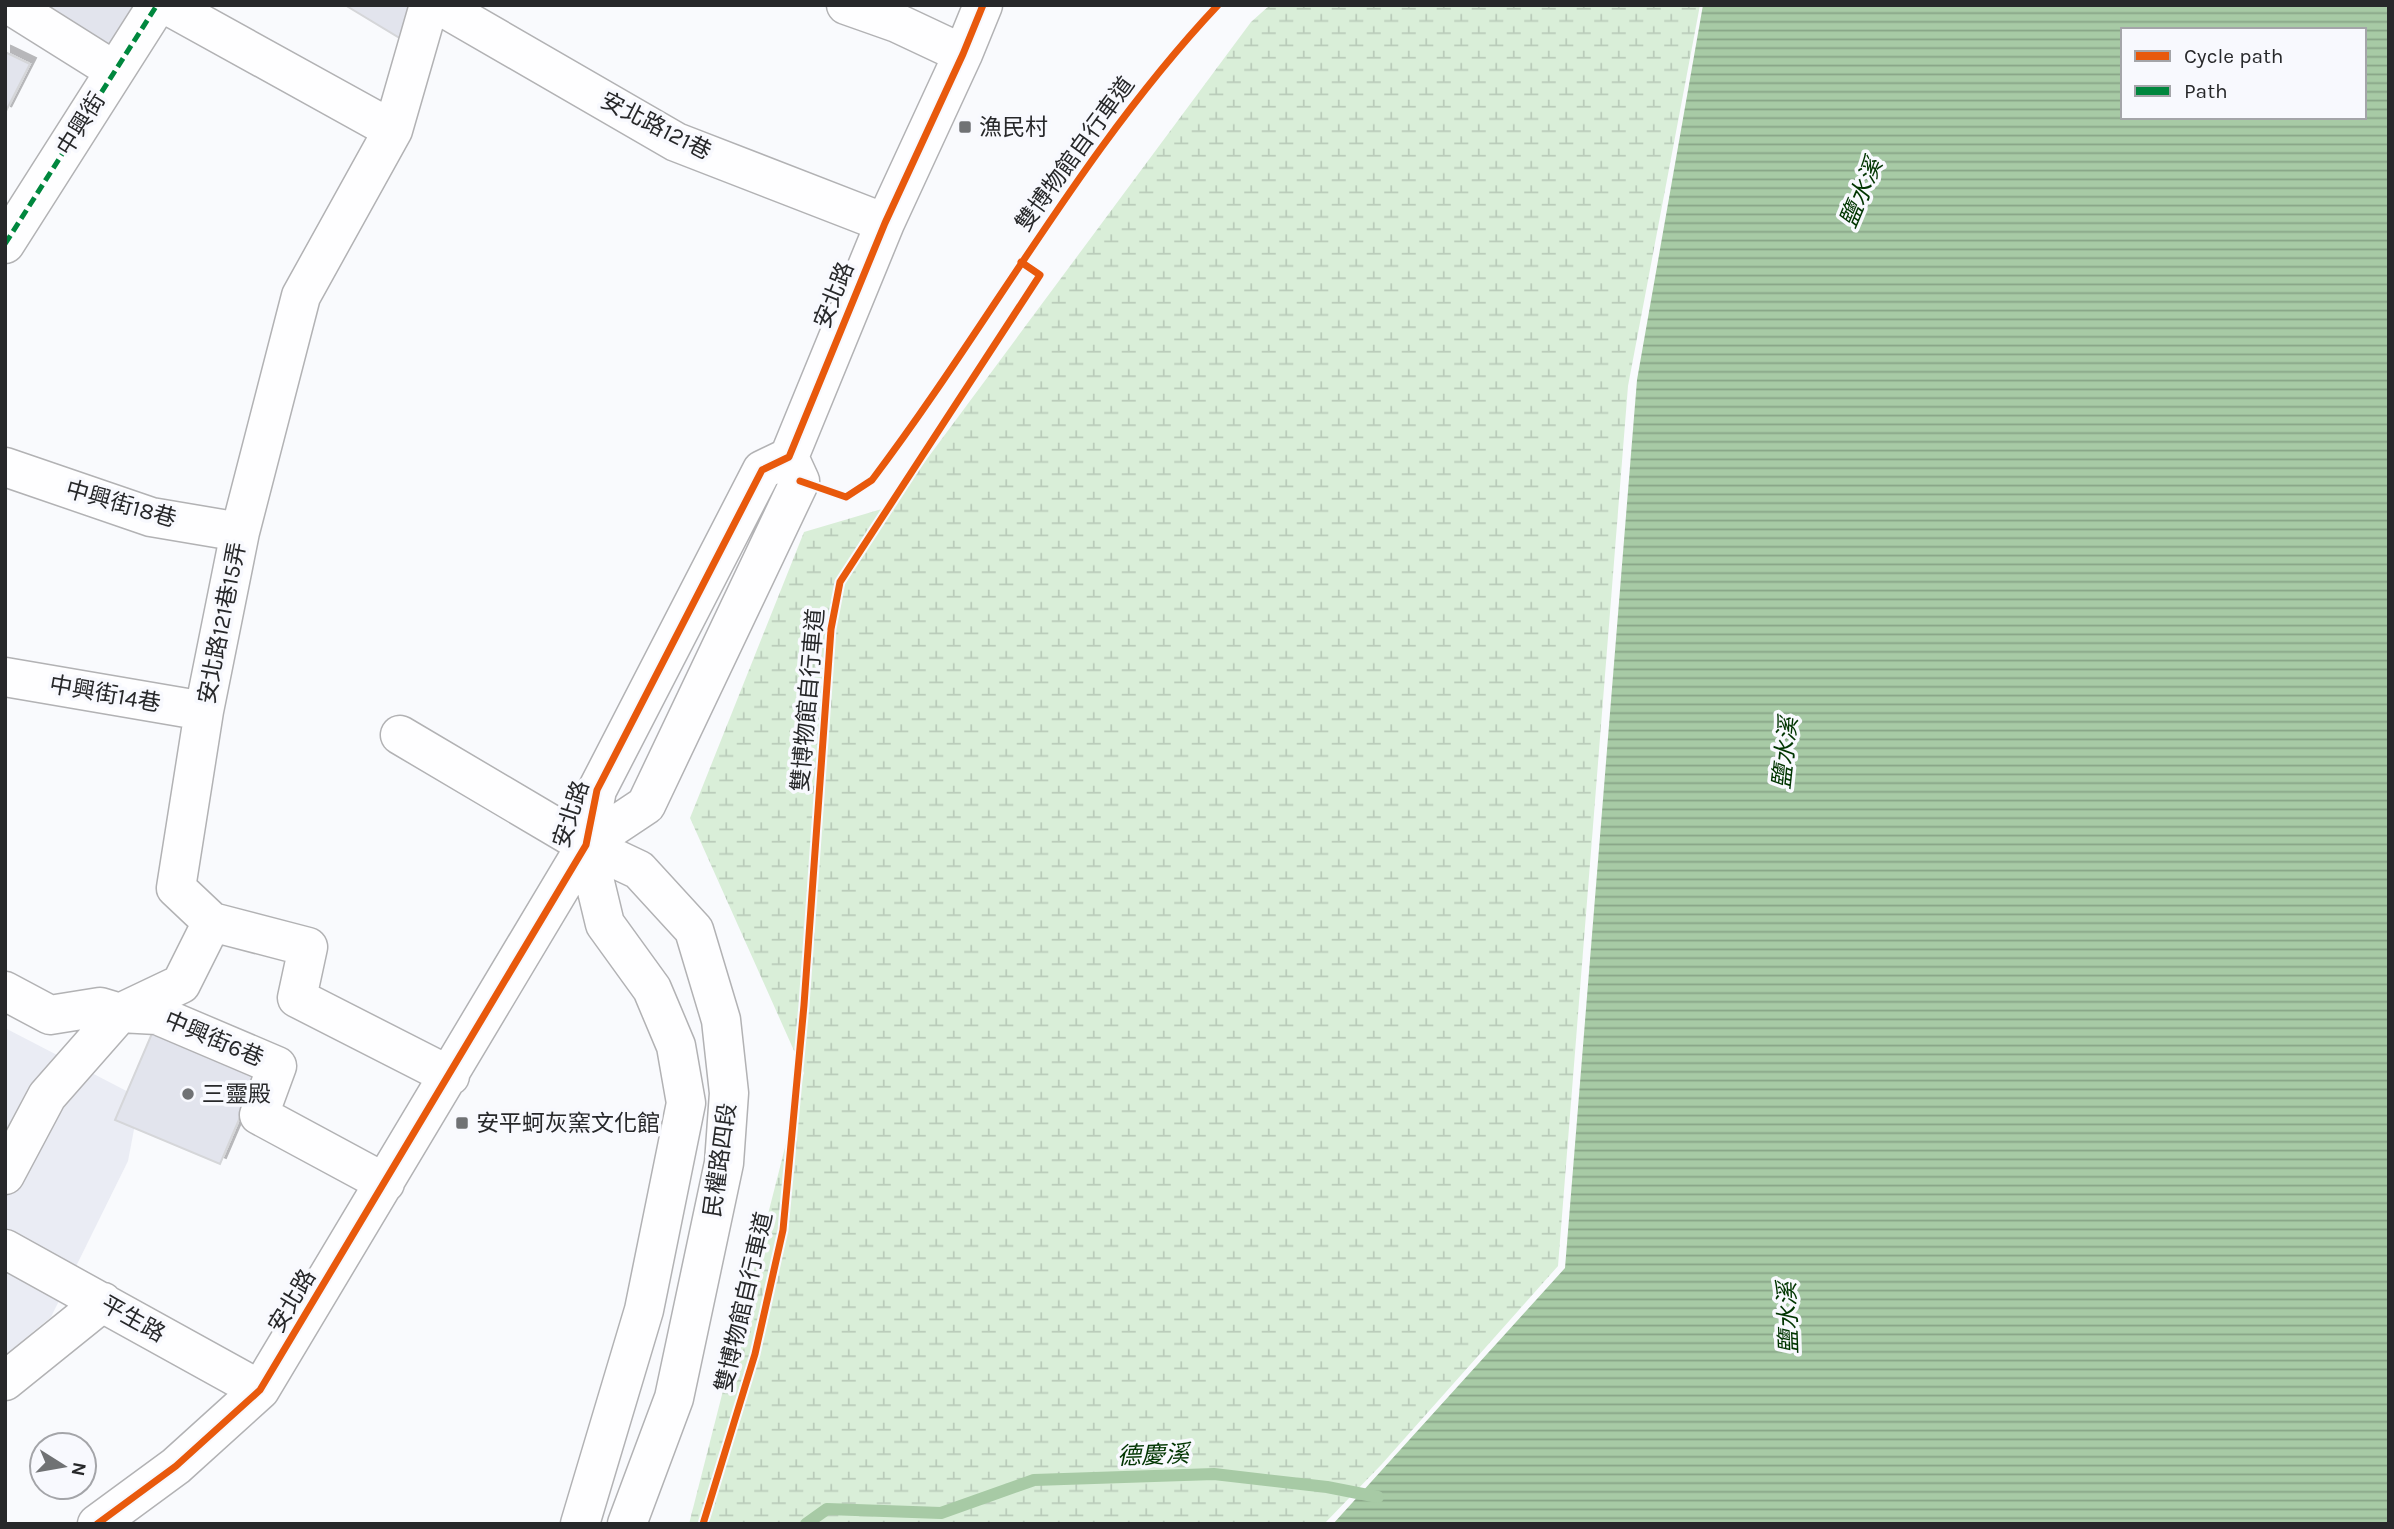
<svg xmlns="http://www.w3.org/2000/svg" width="2394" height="1529" font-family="Karla,'Noto Sans TC',sans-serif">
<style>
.built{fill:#eaecf4}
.wetland{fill:url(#wetland-marsh)}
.water{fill:url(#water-rules);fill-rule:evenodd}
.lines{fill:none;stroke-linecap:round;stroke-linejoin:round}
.stream{stroke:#a7caa5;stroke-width:12}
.building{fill:#e2e4ed;stroke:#d5d6d9;stroke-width:2;filter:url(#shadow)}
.minor-casing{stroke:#b2b2b4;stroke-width:41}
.minor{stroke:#fefeff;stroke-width:38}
.quiet{stroke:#00873e;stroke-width:5;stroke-dasharray:10 5;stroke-linecap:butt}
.cycleway-casing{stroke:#f8f9fe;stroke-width:11}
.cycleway{stroke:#e8590c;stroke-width:7}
.poi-dot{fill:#707274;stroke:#f8f9fe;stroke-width:2.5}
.labels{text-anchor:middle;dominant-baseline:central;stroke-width:7;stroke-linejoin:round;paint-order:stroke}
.street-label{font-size:23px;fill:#27282a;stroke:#f8f9fe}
.poi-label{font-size:23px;fill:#27282a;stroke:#f8f9fe;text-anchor:start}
.water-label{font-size:24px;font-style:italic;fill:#003500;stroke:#f8f9fe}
</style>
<defs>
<pattern id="wetland-marsh" width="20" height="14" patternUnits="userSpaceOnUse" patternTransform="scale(1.75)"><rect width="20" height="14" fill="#d9eed8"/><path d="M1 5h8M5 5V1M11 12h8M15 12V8" fill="none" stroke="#baccba"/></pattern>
<pattern id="water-rules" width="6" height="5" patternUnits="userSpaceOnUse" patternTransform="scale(1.75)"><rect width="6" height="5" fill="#a7caa5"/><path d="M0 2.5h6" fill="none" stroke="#88a487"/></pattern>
<filter id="shadow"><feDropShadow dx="6" dy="-6" stdDeviation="0" flood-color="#0004"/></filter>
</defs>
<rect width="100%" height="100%" fill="#f9fafd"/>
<path class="built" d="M5,1028L140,1098L128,1161L51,1317L5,1355Z"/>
<path class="wetland" d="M1270,5H1700L1628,386L1558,1266L1381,1465L1324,1524H689L804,1073L690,818L804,532L892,506L1251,22Z"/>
<path class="water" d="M1703,5H2389V1524H1333L1565,1268L1637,380ZM2123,30H2364V117H2123Z"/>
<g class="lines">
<path class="stream" d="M806,1524L827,1509L941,1513L1034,1480L1214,1474L1327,1487L1378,1497"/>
</g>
<path class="building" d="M53,5H151L114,61L46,16Z
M345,5H423L403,40Z
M5,52L30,64L5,113Z
M156,1024L261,1068L220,1164L115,1120Z"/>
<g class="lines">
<defs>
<path id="minor" d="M10,5L115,71
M167,5L393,130
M439,5L676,142L885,223
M846,5L897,23L963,54
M5,244L157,5
M5,467L151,517L240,532
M5,677L204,711
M400,735L586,845L639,870L694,930L721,1020L729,1093L724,1163L674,1398L627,1524
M586,845L646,805L800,481L789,457
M212,922L308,947L297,998L450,1076
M5,991L50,1015L100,1007L120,1013L157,1015L277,1066L259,1115L385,1183
M5,1175L47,1096L120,1013L181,984L212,922L176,888L204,711L240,532L301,296L393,130L429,5
M5,1249L260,1390
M5,1381L103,1302
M97,1524L176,1466L260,1390L586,845L597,790L762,470L789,457L885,223L963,54L983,5
M580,1524L644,1310L686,1103L676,1046L652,989L605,924L586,845"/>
</defs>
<use href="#minor" class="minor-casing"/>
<use href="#minor" class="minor"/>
<path class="quiet" d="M5,244L157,5"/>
<defs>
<path id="cycleway" d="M800,481L846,497L872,480C990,324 1083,148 1218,5
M97,1524L176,1466L260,1390L586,845L597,790L762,470L789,457L885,223L963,54L983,5
M703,1524L755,1354L783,1230L804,1005L831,629L840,582L1040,275L1021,262"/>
</defs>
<use href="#cycleway" class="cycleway-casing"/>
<use href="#cycleway" class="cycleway"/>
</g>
<g class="poi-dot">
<rect x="958" y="120" width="14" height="14" rx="3.5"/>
<circle cx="188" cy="1094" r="7"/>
<rect x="455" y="1116" width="14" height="14" rx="3.5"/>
</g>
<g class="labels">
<g class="street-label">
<text transform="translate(81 124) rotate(-58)">中興街</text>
<text transform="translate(656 126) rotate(27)">安北路121巷</text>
<text transform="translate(1075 154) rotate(-54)">雙博物館自行車道</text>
<text transform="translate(834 295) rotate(-68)">安北路</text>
<text transform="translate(121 504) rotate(16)">中興街18巷</text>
<text transform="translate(222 623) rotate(-79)">安北路121巷15弄</text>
<text transform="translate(105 694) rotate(10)">中興街14巷</text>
<text transform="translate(808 700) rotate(-85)">雙博物館自行車道</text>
<text transform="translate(571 814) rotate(-72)">安北路</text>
<text transform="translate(214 1039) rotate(23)">中興街6巷</text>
<text transform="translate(720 1160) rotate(-82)">民權路四段</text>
<text transform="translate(292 1301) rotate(-59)">安北路</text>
<text transform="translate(744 1302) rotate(-77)">雙博物館自行車道</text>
<text transform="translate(133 1319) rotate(29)">平生路</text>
</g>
<g class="poi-label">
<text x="979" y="127">漁民村</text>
<text x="202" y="1094">三靈殿</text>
<text x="476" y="1123">安平蚵灰窯文化館</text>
</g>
<g class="water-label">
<text transform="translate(1861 193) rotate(-67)">鹽水溪</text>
<text transform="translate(1785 753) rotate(-84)">鹽水溪</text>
<text transform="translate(1788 1318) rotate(-92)">鹽水溪</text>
<text transform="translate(1153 1455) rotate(-2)">德慶溪</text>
</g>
</g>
<rect width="2394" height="1529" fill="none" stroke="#27282a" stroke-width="14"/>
<rect x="2121" y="28" width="245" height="91" fill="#f8f9fe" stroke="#a4a5a9" stroke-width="2"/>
<rect x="2135" y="51" width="35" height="10" fill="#e8590c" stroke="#a4a5a9" stroke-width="2"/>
<text x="2184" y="63" font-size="21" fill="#27282a">Cycle path</text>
<rect x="2135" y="86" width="35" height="10" fill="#00873e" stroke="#a4a5a9" stroke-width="2"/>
<text x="2184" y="98" font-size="21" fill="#27282a">Path</text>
<g transform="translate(63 1466) rotate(101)"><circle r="33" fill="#f8f9fe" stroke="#a4a5a9" stroke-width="2"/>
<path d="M0-5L12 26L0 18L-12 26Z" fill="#707274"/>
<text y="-10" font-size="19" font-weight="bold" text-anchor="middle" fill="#27282a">N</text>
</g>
</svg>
